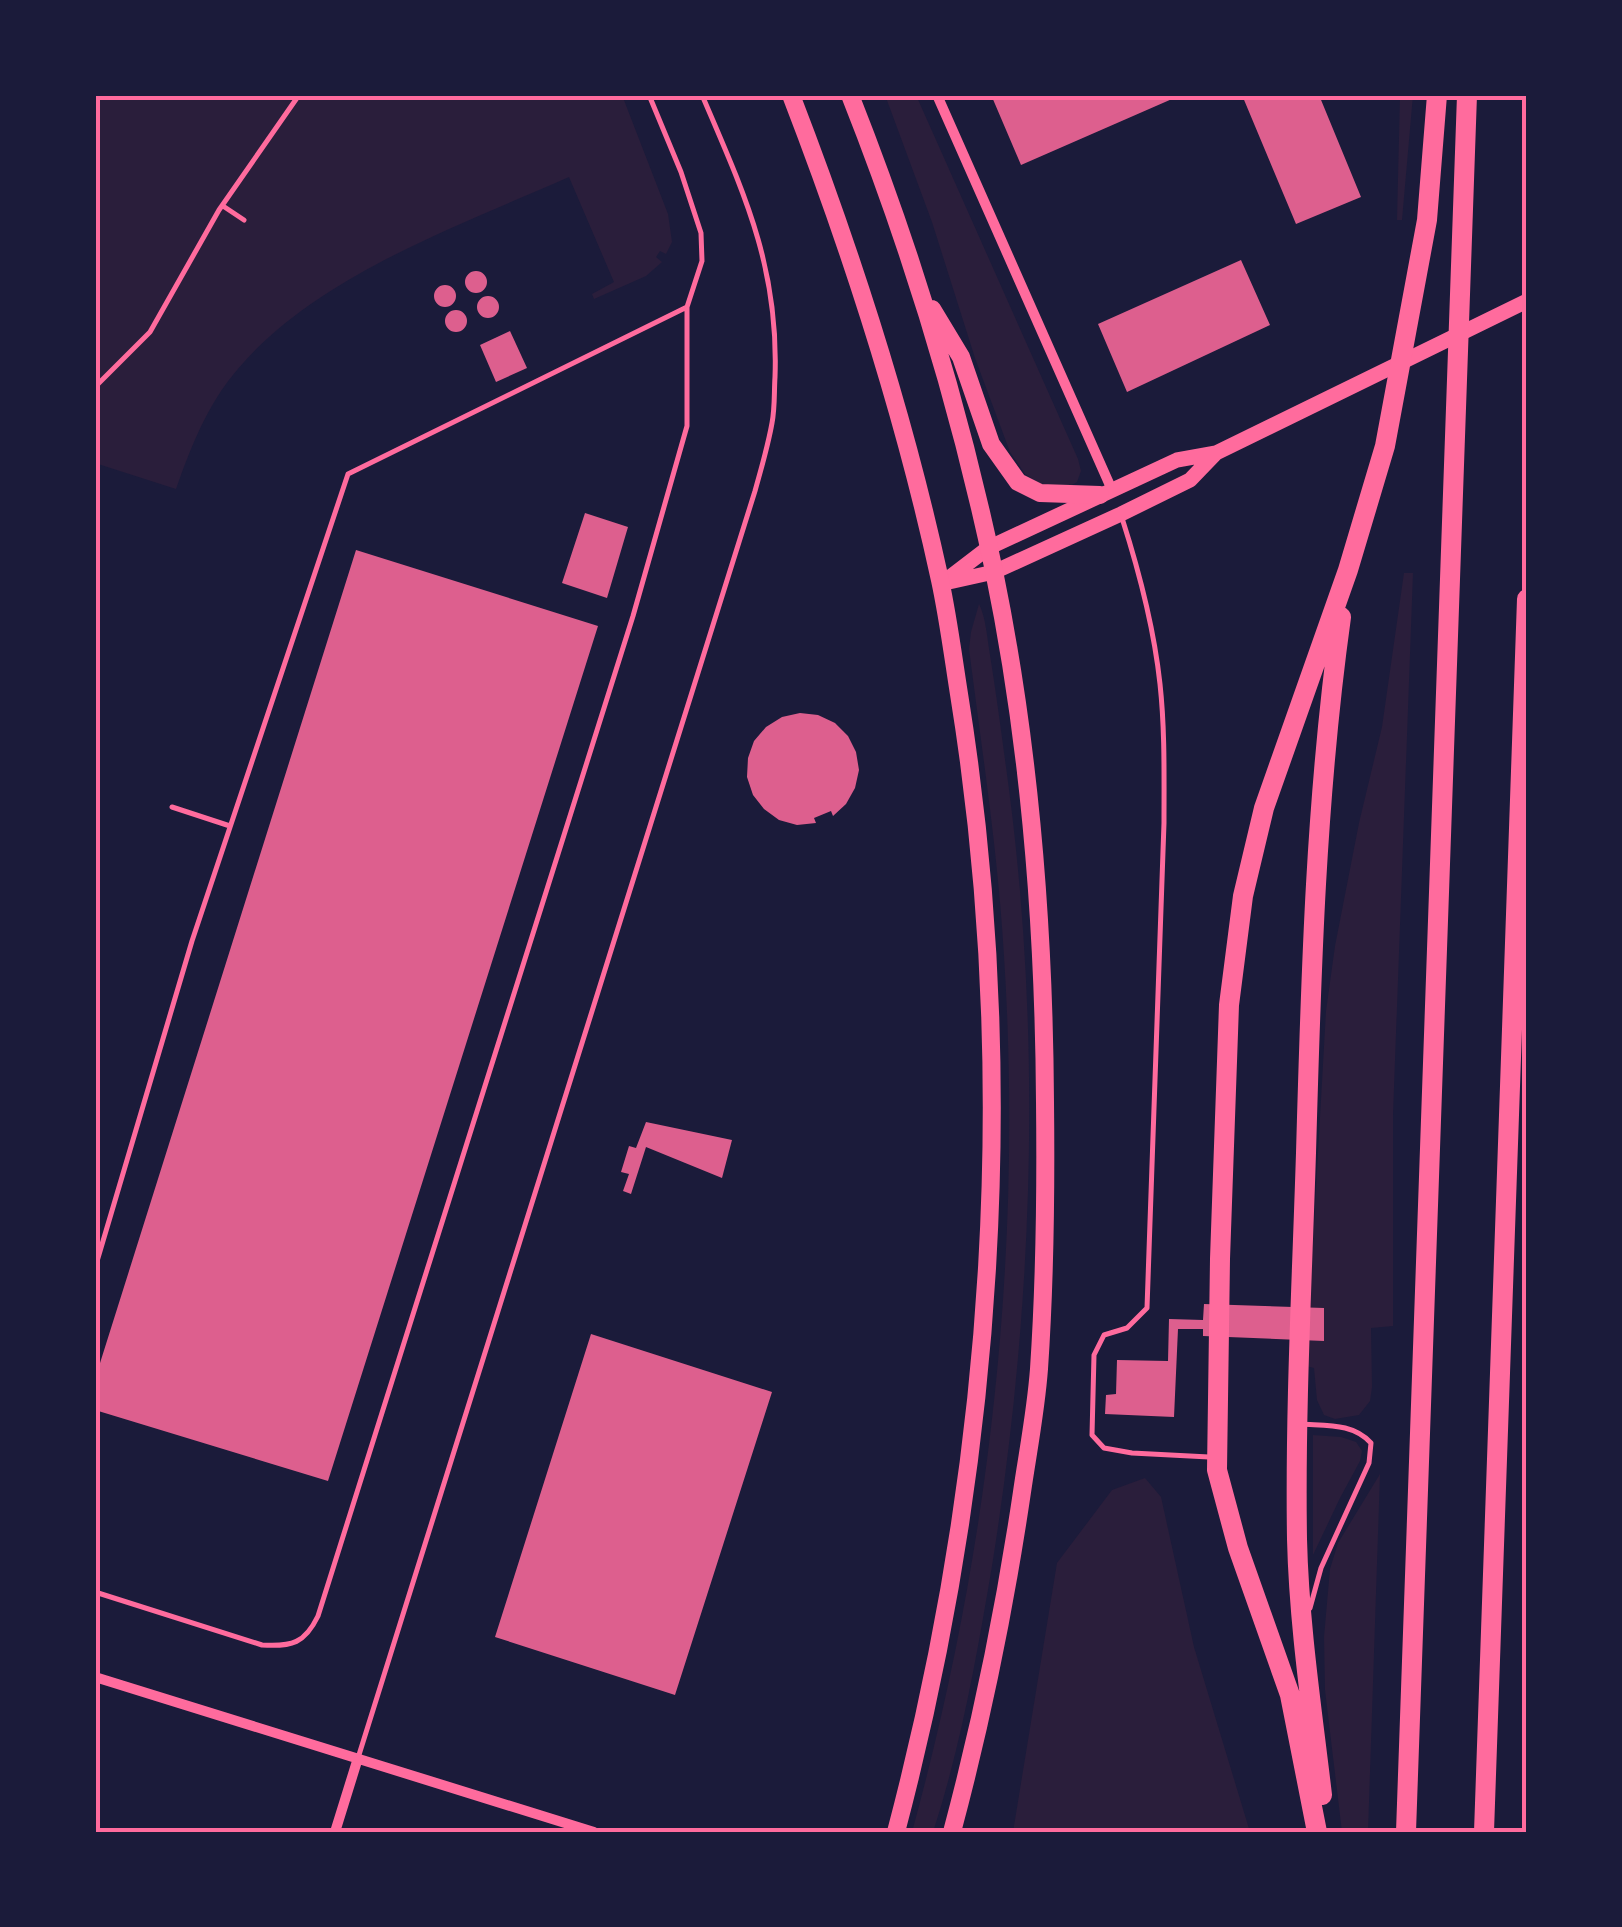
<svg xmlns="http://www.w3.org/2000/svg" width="1622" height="1927" font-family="'Fira Sans Condensed',sans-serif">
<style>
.green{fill:#2a1e3b}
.building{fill:#dd5f8e}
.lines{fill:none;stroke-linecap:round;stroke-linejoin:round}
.service{stroke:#ff6b9d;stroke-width:5}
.minor{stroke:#ff6b9d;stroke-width:10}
.secondary{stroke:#ff6b9d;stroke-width:15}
.primary{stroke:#ff6b9d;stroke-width:18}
.motorway{stroke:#ff6b9d;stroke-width:20}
.neatline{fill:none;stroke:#ff6b9d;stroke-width:4}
</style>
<rect width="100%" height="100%" fill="#1b1b3a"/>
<path class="green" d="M95,95H622L668,214L672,242L666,254L660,251L656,257L662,262L646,276L594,299L592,294L614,282L569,177C452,229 295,283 221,391C201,421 188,455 176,489L95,463Z
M885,95H916L1078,459L1081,471L1077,482L1070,486L1042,485L1025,474L1010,452L975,358L932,222Z
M1400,95H1413L1402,220H1397Z
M1404,573H1413L1393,1115V1326L1371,1328L1372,1387L1370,1401L1359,1415L1335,1419L1324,1415L1317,1400L1314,1368L1306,1366L1326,1011L1335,946L1359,823L1382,727Z
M979,604C986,618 987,638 990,655C996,692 1001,730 1006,767C1043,1032 1034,1303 992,1566C977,1655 961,1746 933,1832H912C990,1548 1023,1251 1004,956C998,853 982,751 969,649L971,632Z
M1313,1435L1341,1437L1356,1442L1362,1451L1360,1461L1340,1498L1313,1555Z
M1380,1474L1368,1832H1342L1325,1690L1324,1637L1330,1569L1338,1543Z
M1145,1478L1161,1497L1194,1647L1250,1832H1013L1057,1563L1112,1490Z"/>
<path class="building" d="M997,95H1170L1172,99L1021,165L992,97Z
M1242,95H1319L1361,197L1296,224Z
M1241,260L1270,325L1127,392L1098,324Z
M465 282a11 11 0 1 1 22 0a11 11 0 1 1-22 0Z
M434 296a11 11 0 1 1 22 0a11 11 0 1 1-22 0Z
M477 307a11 11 0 1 1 22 0a11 11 0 1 1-22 0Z
M445 321a11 11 0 1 1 22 0a11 11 0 1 1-22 0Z
M510,331L527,368L496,382L480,345Z
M585,513L628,527L607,598L562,583Z
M356,550L598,626L328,1481L95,1410V1379Z
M800,713L818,715L835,723L848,736L856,752L859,770L855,788L846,804L833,816L831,811L814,818L816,823L797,825L779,820L764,809L753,795L747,777L748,758L754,741L766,727L782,717Z
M646,1122L732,1140L722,1178L646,1147L631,1194L623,1191L629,1174L621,1172L629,1146L636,1148Z
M1204,1304L1324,1308V1341L1203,1336V1329H1178L1174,1417L1105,1414L1106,1395L1116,1394L1117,1360L1168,1361L1169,1319L1203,1320Z
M591,1334L772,1392L675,1695L495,1637Z"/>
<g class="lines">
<path class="service" d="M223,206L244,220
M95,387L150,332L219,210L299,95
M1122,518C1139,571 1154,628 1160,684C1165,730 1164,777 1164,823L1147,1308L1127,1328L1104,1335L1094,1355L1092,1435L1104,1448L1132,1453L1209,1457
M172,807L230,826
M95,1268L192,941L348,474L687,307
M1300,1424C1327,1426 1353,1423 1371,1443L1369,1463L1321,1568L1310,1608
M95,1592L262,1645C292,1647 305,1643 318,1616L633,616L687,426V307L702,261L701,233L681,172L649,95
M358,1758L755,491C761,469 768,446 772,423C775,408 774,392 775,377C779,267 744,193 702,95"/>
<path class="minor" d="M937,95L1112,490
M95,1677L594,1832
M335,1832L358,1758"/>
<path class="secondary" d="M949,582L994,572L1121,514L1190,480L1216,453
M941,584L988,548L1177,460L1216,453L1527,301"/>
<path class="primary" d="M791,95C852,253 904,414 940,580C948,617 953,656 959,694C1020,1073 994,1461 896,1832
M850,95C911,249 960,409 994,571C1030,746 1044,924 1045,1102C1046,1191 1045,1280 1039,1369C1036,1410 1028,1451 1022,1492C1005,1607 982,1720 952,1832
M932,309L961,357L991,444L1018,482L1040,493L1100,495"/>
<path class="motorway" d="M1322,1795C1312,1710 1299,1624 1297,1539C1295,1410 1302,1281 1306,1153C1311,972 1316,796 1341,617
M1317,1832L1290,1695L1238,1548L1217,1470L1220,1259L1229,1005L1243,896L1264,808L1348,570L1385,446L1427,220L1437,95
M1406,1832L1467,95
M1484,1832L1527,599"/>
</g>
<rect width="1622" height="1927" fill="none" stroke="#1b1b3a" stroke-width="195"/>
<rect x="98" y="98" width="1426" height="1732" class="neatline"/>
</svg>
